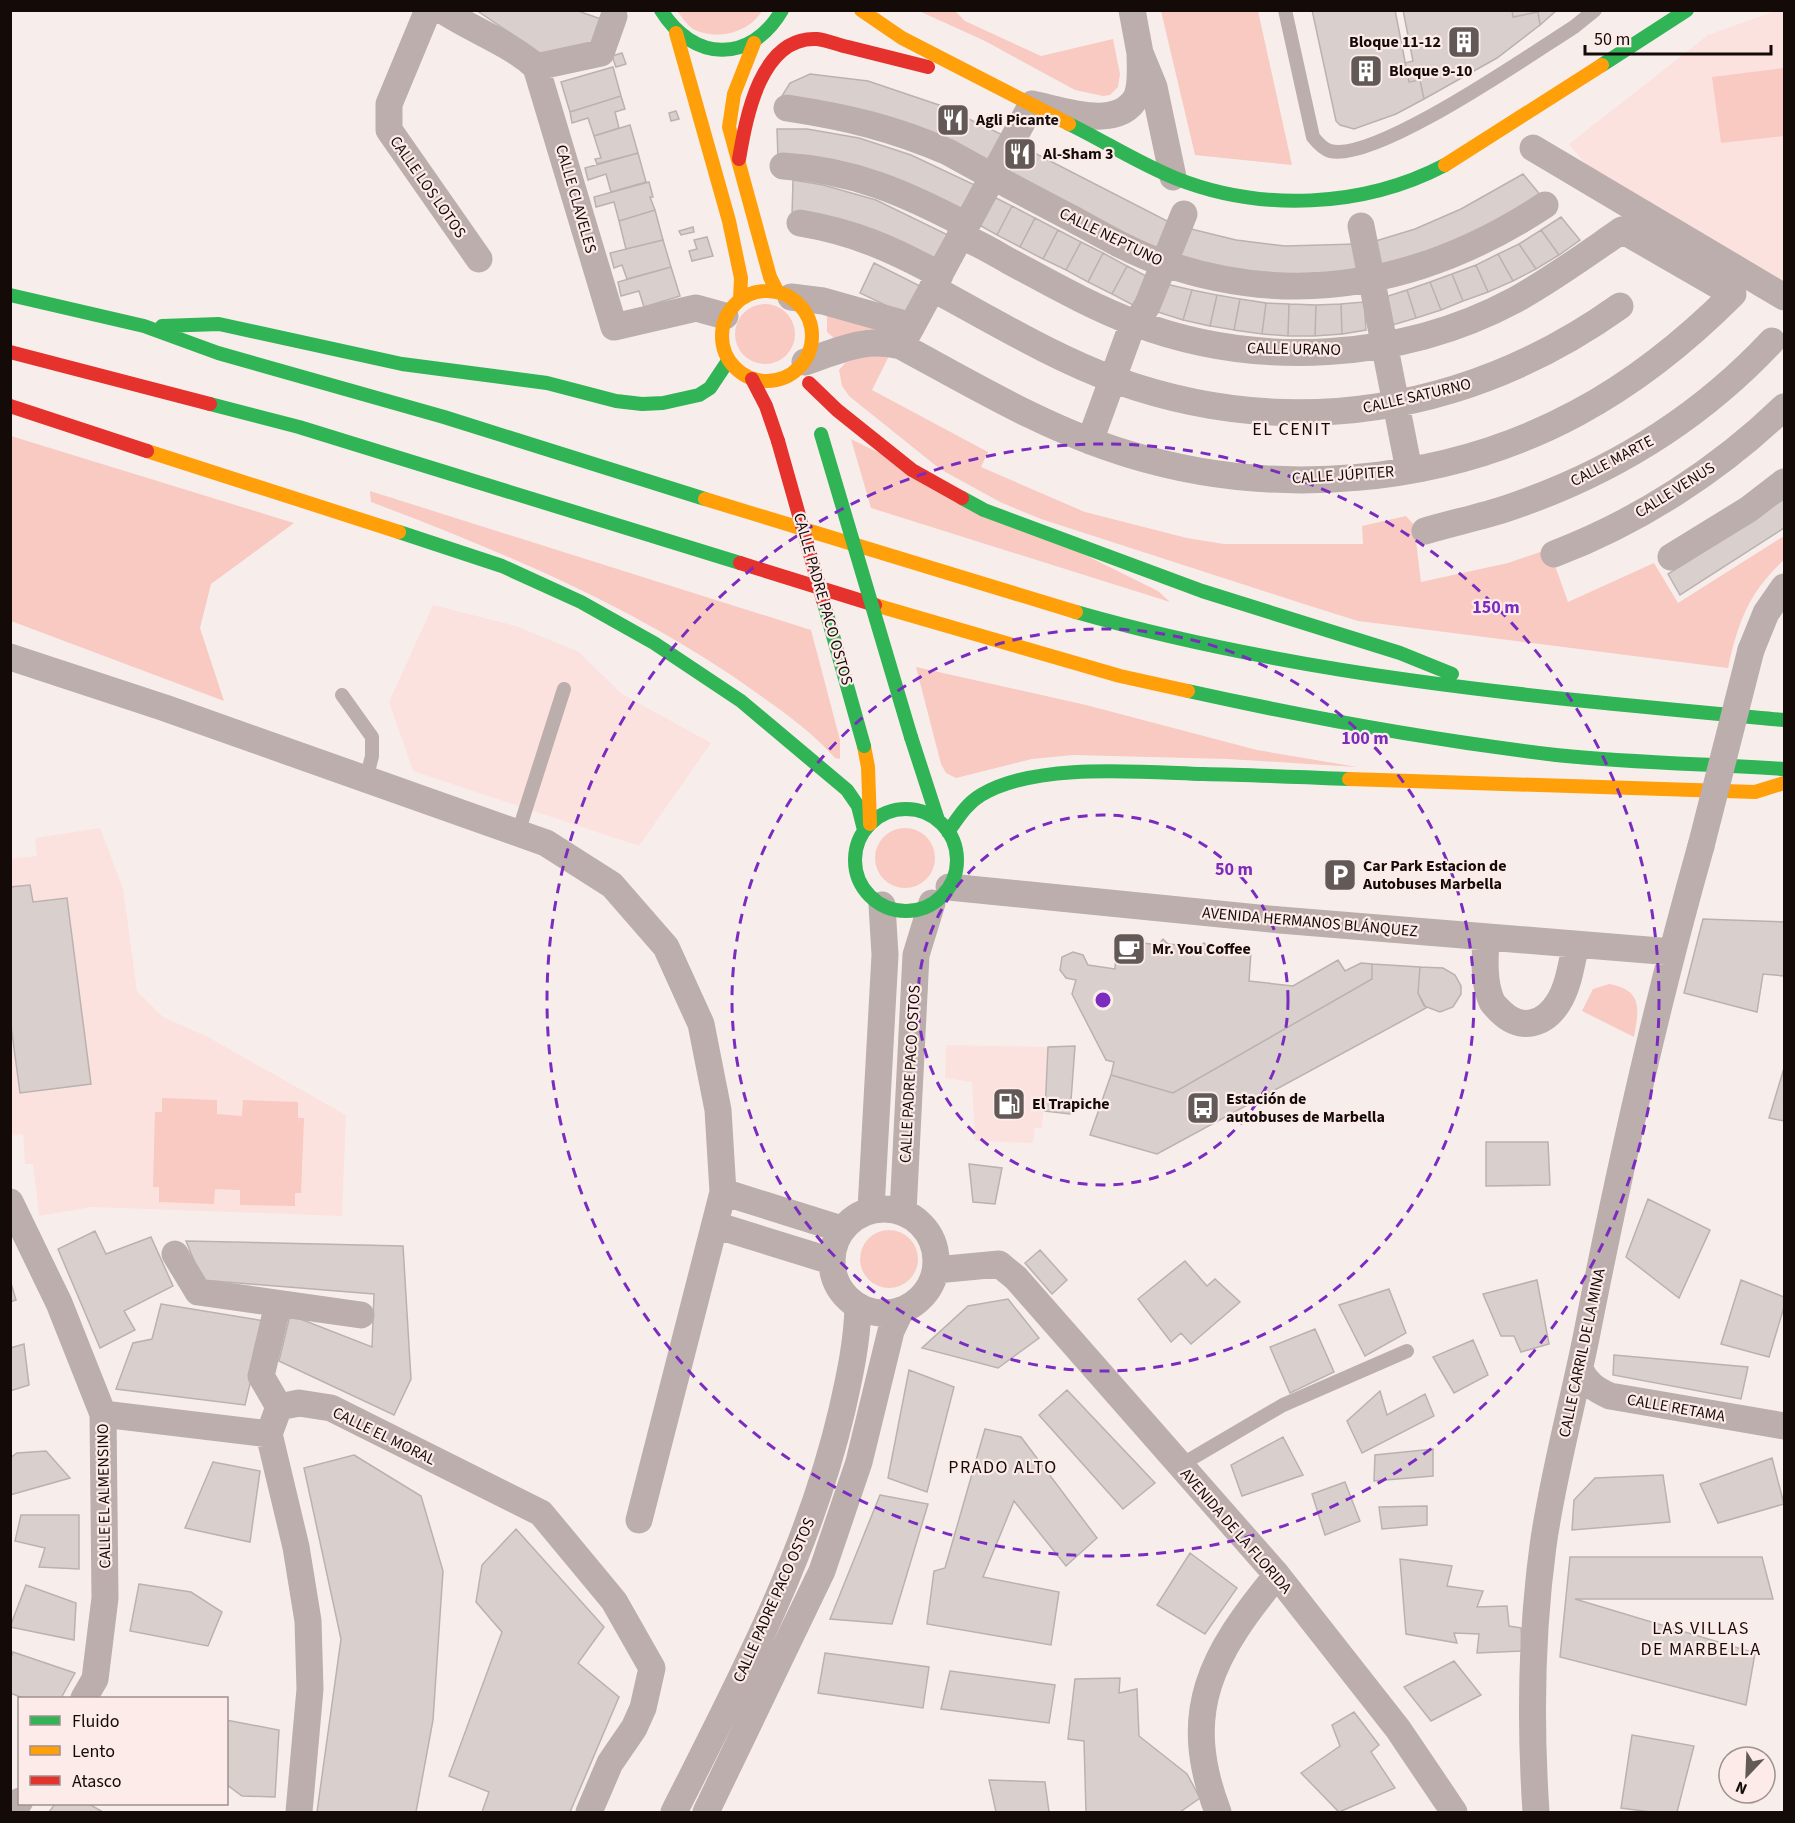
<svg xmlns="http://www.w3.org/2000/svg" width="1795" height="1823" font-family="'Source Sans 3',sans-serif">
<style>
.built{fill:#fbe2de}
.green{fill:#f8cac2}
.building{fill:#d9d0ce;stroke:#bab2b0;stroke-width:1.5}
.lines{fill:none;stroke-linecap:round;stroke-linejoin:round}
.lane{stroke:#bbaeac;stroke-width:14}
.street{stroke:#bbaeac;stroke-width:27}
.fast{stroke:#30b455;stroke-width:14}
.slow{stroke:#ff9f0a;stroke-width:14}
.jam{stroke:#e5322d;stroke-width:14}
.street-bridge{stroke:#bbaeac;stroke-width:27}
.fast-bridge{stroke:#30b455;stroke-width:14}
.jam-bridge{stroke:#e5322d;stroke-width:14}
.ring{fill:none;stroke:#7b2cbf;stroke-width:3;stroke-dasharray:10 8}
.labels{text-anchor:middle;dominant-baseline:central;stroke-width:4.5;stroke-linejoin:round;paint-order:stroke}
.poi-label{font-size:16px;font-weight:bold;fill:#140b09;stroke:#fcebe8;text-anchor:start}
.street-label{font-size:16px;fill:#140b09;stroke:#fcebe8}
.neighbourhood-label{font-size:18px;letter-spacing:1.5px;fill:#140b09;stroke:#fcebe8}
.centre{fill:#7b2cbf;stroke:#fcebe8;stroke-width:3}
.ring-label{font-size:18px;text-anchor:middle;font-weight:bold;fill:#7b2cbf;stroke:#fcebe8;stroke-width:4.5;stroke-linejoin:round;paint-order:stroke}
</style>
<rect width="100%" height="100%" fill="#f7eeec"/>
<path class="built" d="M1775,11H1784V281L1587,166L1569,144L1708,35Z
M433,605L516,626L579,652L622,694L711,743L639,846L413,771L389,702Z
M100,828L123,888L137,991L163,1017L208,1037L346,1115L342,1216L92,1207L39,1216L33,1164H25L23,1134L11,1136L10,859L37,856L35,838Z
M946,1045L1048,1047L1042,1129L1035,1127L1033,1143L975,1141L972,1082L945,1078Z"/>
<path class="green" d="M677,11H762C749,33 716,41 693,29C687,25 681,16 677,11Z
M919,11H955L965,21L1041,56L1113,39L1120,74L1118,87L1110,95L1103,96L1075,90L985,41Z
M1161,11H1258L1292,165L1195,155Z
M1784,68V136L1721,143L1712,77Z
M735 334a30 30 0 1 1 60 0a30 30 0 1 1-60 0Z
M827,314L897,330L834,338L827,332Z
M865,354L889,356L872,390L988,452L981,467L1085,512L1187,538L1224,544H1363L1362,526L1406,516L1414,525L1421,582L1508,563L1549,549L1568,602L1654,563L1678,603L1784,536V560C1749,592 1738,622 1728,668L1358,621L1307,605L1041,519L1000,502L940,469L849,396L842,386L839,370L845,363Z
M11,436L294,523L211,584L200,628L224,701L11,621Z
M851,439L1158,591L1170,602L871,508Z
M370,491L811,630L840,740V759L835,758C811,731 781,710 751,689C637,608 501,551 371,502Z
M916,667L1086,705L1257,750L1357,767L1228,759L1073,755L1032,759L956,778L946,773L941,764Z
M875 858a30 30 0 1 1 60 0a30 30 0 1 1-60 0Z
M1609,984C1643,990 1639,1009 1634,1037L1582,1011L1593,989Z
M162,1098L217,1100V1114L242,1116L243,1100L298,1102V1118H304L301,1193H295V1206L240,1205V1190L215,1189L214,1204L159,1202V1187H153L155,1112H162Z
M860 1259a29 29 0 1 1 58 0a29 29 0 1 1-58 0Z"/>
<path class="building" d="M476,10H575L604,20L596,47L549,59Z
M1312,10H1395L1409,82L1420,80L1424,99L1396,114L1354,129L1340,125L1336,121Z
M1403,10H1512L1513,17L1538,12L1540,25L1497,58L1424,99L1420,80L1409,82L1405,63L1413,61Z
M1512,10H1557L1540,25L1538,12L1513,17Z
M622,53L626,64L616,67L612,56Z
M613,67L621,96L570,112L561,82Z
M810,74L868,81L939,105L1003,135L990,163L780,99L790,83Z
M621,96L625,109L615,112L619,128L594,136L588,118L572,123L570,112Z
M676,111L679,119L671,121L669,113Z
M630,125L638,153L597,164L595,159L601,158L594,136Z
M777,129H807L859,138L911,155L979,187L963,216L778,159Z
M1017,144L1175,225L1159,254L1001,174Z
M638,153L646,182L611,192L606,174L588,180L585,168Z
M1523,174L1542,197L1424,259L1375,273L1369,243L1415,229L1461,209Z
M793,180L823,185L876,200L948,235L931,263L792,216Z
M649,182L653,197H650L655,210L619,221L614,202L596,207L594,197Z
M988,194L1012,206L997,235L974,222Z
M1012,206L1035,218L1020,247L997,235Z
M655,210L663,240L626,249L619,221Z
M1561,217L1580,240L1559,255L1541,230Z
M1035,218L1058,230L1043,259L1020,247Z
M693,227L694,232L681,235L679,231Z
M1187,228L1236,240L1285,246L1356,244L1359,273L1256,275L1178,259Z
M1058,230L1081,242L1066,270L1043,259Z
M1541,230L1559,255L1536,269L1519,244Z
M707,237L713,256L692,261L689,251L697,249L694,240Z
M663,240L671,267L627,279L622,265L614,268L610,253Z
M1081,242L1103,253L1088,282L1066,270Z
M1519,244L1536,269L1513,281L1498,254Z
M1103,253L1127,266L1112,294L1088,282Z
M1498,254L1513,281L1488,292L1476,265Z
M874,263L920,286L906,315L860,293Z
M1476,265L1488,292L1463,301L1452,274Z
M1127,266L1148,277L1133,305L1112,294Z
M671,267L680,296L644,307L639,291L621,296L618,282Z
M1452,274L1463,301L1441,310L1430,282Z
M1430,282L1441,310L1416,318L1407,290Z
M1166,284L1192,290L1183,320L1158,312Z
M1192,290L1217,295L1210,326L1183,320Z
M1407,290L1416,318L1389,326L1382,298Z
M1217,295L1240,299L1234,330L1210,326Z
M1240,299L1266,303L1262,334L1234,330Z
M1364,302L1366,330L1342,334L1341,304Z
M1266,303L1289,304L1288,336L1262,334Z
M1289,304L1316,305L1315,336H1288Z
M1341,304L1342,334L1315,336L1316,305Z
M1784,499V528L1680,595L1668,574Z
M30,885L33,902L67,898L91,1084L20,1093L10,1018V887Z
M1703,919L1784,922V976L1763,974L1757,1012L1684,993Z
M1121,935L1127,937L1129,941L1158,945L1163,939L1168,944L1199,947L1204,943L1209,948L1240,952L1242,948L1247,947L1251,952L1249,981L1293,986L1338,960L1345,971L1361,963L1372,964V979L1173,1093L1111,1075L1114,1062L1106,1060L1072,994L1076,980L1066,978L1060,970L1062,957L1073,952L1083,955L1088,965L1115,969L1117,938Z
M1372,964L1420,967L1418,993L1426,1008L1157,1154L1090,1135L1111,1075L1173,1093L1372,979Z
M1420,967L1443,968L1455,975L1461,986V994L1453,1007L1440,1012L1424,1006L1418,993Z
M1075,1046L1070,1114L1045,1111L1048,1047Z
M1784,1068V1121L1769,1118Z
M1486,1142H1548L1550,1185L1486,1186Z
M969,1164L1002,1168L995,1204L973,1202Z
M1648,1199L1710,1230L1679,1298L1626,1257Z
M95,1231L106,1254L151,1237L173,1286L124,1311L135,1330L100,1348L58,1249Z
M186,1241L403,1246L411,1379L394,1415L279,1361L290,1315L372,1347L374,1294L202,1280Z
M1040,1250L1067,1280L1052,1294L1025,1263Z
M1185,1261L1207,1286L1215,1279L1240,1302L1191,1344L1181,1333L1171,1342L1138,1299Z
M10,1280L16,1300L10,1302Z
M1537,1280L1549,1344L1521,1352L1514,1336H1501L1483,1294Z
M1741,1280L1784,1297V1307L1769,1357L1721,1344Z
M1389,1289L1406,1333L1365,1356L1339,1305Z
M1008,1299L1039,1338L998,1368L922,1348L968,1306Z
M161,1304L265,1321L245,1405L116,1389L133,1343L152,1339Z
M1315,1329L1334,1372L1290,1393L1270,1347Z
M1473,1340L1488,1375L1454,1393L1433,1357Z
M24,1344L29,1385L10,1391V1348Z
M1614,1355L1748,1367L1741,1399L1613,1375Z
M909,1370L954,1387L927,1492L888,1478Z
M1067,1390L1155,1483L1123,1509L1039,1415Z
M1380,1391L1387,1415L1425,1394L1434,1416L1362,1453L1347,1421Z
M985,1429L1021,1437L1097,1538L1066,1566L1014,1501L983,1577L1059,1592L1051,1645L927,1624L934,1571L945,1568Z
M1283,1437L1303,1475L1242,1496L1231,1465Z
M1433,1449V1476L1374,1481L1375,1455Z
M46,1451L70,1478L10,1495V1458L17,1453Z
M354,1455L421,1496L443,1571L433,1720L416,1812H317L341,1639L304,1468Z
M1772,1458L1784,1504L1718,1523L1700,1484Z
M213,1462L260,1471L250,1542L185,1528Z
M1663,1475L1670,1522L1572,1530L1574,1500L1595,1478Z
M1345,1482L1360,1521L1325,1535L1312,1494Z
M880,1495L928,1504L892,1624L830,1619Z
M1427,1506V1525L1382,1529L1379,1507Z
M21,1515H79V1569L39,1567L45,1548L15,1541Z
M516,1529L604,1627L578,1663L619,1697L570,1812H482L489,1792L449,1776L502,1632L476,1602L482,1565Z
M1190,1553L1237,1588L1205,1634L1157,1605Z
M1570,1557H1762L1773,1599H1575L1755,1653L1746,1705L1560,1657Z
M1400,1559L1452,1566L1447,1586L1483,1591L1477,1607L1507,1606L1509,1626L1521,1628L1522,1651L1477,1653L1479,1634L1454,1633L1457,1643L1406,1634Z
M139,1584L191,1592L222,1612L208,1646L130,1631Z
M26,1585L76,1603L74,1640L10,1627Z
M13,1652L75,1673L61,1698H23L10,1693V1660Z
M825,1653L929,1667L923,1708L818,1693Z
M1454,1661L1481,1695L1431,1721L1404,1687Z
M950,1671L1055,1685L1049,1723L941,1709Z
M1120,1678L1119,1693L1137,1689L1139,1736L1187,1774L1200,1798L1180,1812H1086L1084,1741L1068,1739L1075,1679Z
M1354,1712L1379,1745L1371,1752L1395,1788L1339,1812L1301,1773L1340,1746L1332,1725Z
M226,1720L279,1730L275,1797L242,1796L226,1784Z
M1632,1735L1694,1746L1677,1812H1651L1621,1808Z
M989,1780L1045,1782L1049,1812H996Z
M55,1804H89L103,1812H49Z"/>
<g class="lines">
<path class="lane" d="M1285,10L1313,137C1317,142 1323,149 1330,151C1375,163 1531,54 1574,27L1595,10
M342,695L372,737V756L366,780
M518,833L564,689
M1179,1466L1283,1405L1407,1351"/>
<path class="street" d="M428,10L389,104V130L479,259
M442,10C472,30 510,43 536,67L614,327L696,308L725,316
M1132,10L1140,53L1154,87L1173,177
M536,67L601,53L614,16
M787,108C846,117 893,128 948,152C989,175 1031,197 1073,219C1102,235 1131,252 1163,263C1299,310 1428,282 1545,205
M1533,148L1784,297
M783,166C853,170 905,193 966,225
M800,223C854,232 892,249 940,275
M1361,226L1409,470
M932,288C992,320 1052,357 1115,380C1290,443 1470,413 1620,306
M791,297L823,301L912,326
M901,346L1032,104C1062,110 1119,132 1137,96C1142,83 1140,66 1140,53
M805,362C840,350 865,337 901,346C975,386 1048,430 1128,454C1274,499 1443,485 1577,413C1635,382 1686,341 1733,294L1622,230C1587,254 1553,279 1515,300C1401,361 1257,369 1135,323C1092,307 1050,283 1009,261C993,252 977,242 960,236
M1090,441L1129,334L1147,306L1184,214
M1425,531C1452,523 1481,517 1508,508C1609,474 1700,418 1772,341
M1554,554C1638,522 1719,470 1784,407
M1671,557L1749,509L1784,482
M1751,650L1766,613L1784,587
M10,657L165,708L546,843L612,885L666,947L701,1024L718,1110L723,1192L639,1520
M949,887L1280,920L1672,952
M1486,938C1485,958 1483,982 1492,1002C1494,1005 1498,1009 1501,1012C1521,1031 1544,1025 1558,1003C1569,986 1571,964 1576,945
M723,1192L841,1229
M10,1202L59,1303L103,1414L105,1598L95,1679L84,1698
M871,1209L885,955L882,905
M832 1261a52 52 0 1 1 104 0a52 52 0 1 1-104 0Z
M903,1212L916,955L932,903
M715,1225L831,1261
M175,1254L198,1292L361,1315
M936,1270L999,1264L1016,1278L1277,1575L1398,1729L1454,1812
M278,1304L261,1376L279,1407
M1580,1369C1586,1383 1596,1390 1610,1396L1784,1426
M103,1414L269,1434
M12,1812L20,1801
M299,1812L310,1689L308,1621L296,1547L269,1434L279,1407L299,1403L331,1408L541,1513L614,1601L652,1668L643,1708L634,1728L610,1763L589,1812
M674,1812C739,1683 809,1552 842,1410C850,1375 857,1342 858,1307
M706,1812L822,1571L859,1462L891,1331L901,1310
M1218,1812C1179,1711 1212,1654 1277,1575
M1536,1812C1530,1723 1531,1635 1543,1546C1553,1473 1574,1400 1588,1328C1620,1166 1656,1005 1701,846"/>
<path class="fast" d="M661,10C693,62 751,64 782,10
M1602,65L1687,10
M1069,124C1104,141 1138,163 1175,178C1260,212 1363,208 1445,165
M10,295L144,326L218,353L444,417L705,499
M162,326L219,324L402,364L547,383L616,401L642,404L663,403L699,395L710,388L728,361
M210,404L299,427L740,563
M962,498L984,510L1202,591L1400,653L1452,674
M399,532L502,566L581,602L654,643L741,701L847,790L858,806L864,830
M1076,612C1307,678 1546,698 1784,720
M1188,691C1310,718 1432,740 1556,755C1632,763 1708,764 1784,769
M911,737L938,820
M855 860a51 51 0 1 1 102 0a51 51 0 1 1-102 0Z
M948,832C958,818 966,804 981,795C1035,762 1141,772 1203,774C1251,775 1300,777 1349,779"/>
<path class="slow" d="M861,10L902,38L1069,124
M676,33L729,221L741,278L740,299
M754,43L734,94L729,127L770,277L777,291
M1445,165L1602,65
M722 336a45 45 0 1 1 90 0a45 45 0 1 1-90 0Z
M147,451L399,532
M705,499L1076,612
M875,605L1120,676L1188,691
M864,746L868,767L870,824
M1349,779L1755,792L1784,783"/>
<path class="jam" d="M739,159C746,119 760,36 817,39C827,40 838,45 848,47C875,54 901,60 928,67
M10,352L210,404
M752,379L766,406L778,441
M809,383L837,410L912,470L962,498
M10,406L147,451
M740,563L875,605"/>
<path class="street-bridge" d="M1701,846L1751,650"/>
<path class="fast-bridge" d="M821,434L911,737
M823,600L864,746"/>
<path class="jam-bridge" d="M778,441L823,600"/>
</g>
<g class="ring">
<circle cx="1103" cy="1000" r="185"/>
<circle cx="1103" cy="1000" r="371"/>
<circle cx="1103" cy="1000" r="556"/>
</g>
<defs>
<symbol id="building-square" viewBox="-11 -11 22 22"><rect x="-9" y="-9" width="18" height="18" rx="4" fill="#635a58" stroke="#fcebe8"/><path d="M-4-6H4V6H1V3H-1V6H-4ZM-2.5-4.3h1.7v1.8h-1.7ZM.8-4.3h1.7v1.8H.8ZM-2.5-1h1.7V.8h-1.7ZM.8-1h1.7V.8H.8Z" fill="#fff"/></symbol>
<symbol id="restaurant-square" viewBox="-11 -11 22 22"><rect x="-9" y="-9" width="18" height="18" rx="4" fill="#635a58" stroke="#fcebe8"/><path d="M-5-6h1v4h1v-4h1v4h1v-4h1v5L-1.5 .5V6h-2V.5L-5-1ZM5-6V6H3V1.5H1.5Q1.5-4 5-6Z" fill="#fff"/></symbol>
<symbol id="parking-square" viewBox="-11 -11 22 22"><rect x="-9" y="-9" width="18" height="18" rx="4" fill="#635a58" stroke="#fcebe8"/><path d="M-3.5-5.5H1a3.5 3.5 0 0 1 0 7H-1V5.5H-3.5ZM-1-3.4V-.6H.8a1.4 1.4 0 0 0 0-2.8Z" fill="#fff"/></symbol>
<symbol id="cafe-square" viewBox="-11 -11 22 22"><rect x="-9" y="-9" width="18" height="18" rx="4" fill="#635a58" stroke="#fcebe8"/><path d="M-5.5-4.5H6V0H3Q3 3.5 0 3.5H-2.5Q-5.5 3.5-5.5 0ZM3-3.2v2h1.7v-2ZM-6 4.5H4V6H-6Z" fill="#fff"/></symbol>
<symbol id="fuel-square" viewBox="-11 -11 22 22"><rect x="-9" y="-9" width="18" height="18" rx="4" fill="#635a58" stroke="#fcebe8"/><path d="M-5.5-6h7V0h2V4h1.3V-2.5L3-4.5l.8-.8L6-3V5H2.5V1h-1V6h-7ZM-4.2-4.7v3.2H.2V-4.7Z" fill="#fff"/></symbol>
<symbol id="bus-square" viewBox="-11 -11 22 22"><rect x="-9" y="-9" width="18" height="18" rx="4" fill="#635a58" stroke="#fcebe8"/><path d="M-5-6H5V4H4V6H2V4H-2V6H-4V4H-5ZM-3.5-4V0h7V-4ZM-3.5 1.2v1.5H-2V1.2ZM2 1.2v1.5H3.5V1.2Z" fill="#fff"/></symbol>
</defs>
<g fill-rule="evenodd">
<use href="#building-square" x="1445" y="23" width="38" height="38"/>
<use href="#building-square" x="1347" y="52" width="38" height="38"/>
<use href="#restaurant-square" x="934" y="101" width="38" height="38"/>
<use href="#restaurant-square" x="1001" y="135" width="38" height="38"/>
<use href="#parking-square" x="1321" y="856" width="38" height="38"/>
<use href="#cafe-square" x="1110" y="930" width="38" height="38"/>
<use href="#fuel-square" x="990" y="1085" width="38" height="38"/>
<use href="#bus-square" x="1184" y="1089" width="38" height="38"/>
</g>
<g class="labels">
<g class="poi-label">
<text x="1441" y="42" text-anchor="end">Bloque 11-12</text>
<text x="1389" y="71">Bloque 9-10</text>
<text x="976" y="120">Agli Picante</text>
<text x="1043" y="154">Al-Sham 3</text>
<text x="1363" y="866">Car Park Estacion de<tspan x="1363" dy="18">Autobuses Marbella</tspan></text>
<text x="1152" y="949">Mr. You Coffee</text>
<text x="1226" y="1099">Estación de<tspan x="1226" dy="18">autobuses de Marbella</tspan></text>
<text x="1032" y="1104">El Trapiche</text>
</g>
<g class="street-label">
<text transform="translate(428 187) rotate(55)">CALLE LOS LOTOS</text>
<text transform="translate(576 199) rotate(74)">CALLE CLAVELES</text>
<text transform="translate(1111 237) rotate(26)">CALLE NEPTUNO</text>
<text transform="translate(1294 349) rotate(1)">CALLE URANO</text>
<text transform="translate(1417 396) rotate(-13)">CALLE SATURNO</text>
<text transform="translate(1612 461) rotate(-28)">CALLE MARTE</text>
<text transform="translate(1343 475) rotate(-4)">CALLE JÚPITER</text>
<text transform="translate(1675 490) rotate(-32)">CALLE VENUS</text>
<text transform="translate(823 599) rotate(74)">CALLE PADRE PACO OSTOS</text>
<text transform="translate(1310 922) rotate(5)">AVENIDA HERMANOS BLÁNQUEZ</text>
<text transform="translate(910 1074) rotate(-87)">CALLE PADRE PACO OSTOS</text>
<text transform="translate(1582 1353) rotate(-78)">CALLE CARRIL DE LA MINA</text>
<text transform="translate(1676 1408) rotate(10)">CALLE RETAMA</text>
<text transform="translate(384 1436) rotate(26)">CALLE EL MORAL</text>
<text transform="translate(104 1496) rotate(-91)">CALLE EL ALMENSINO</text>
<text transform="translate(1236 1531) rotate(49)">AVENIDA DE LA FLORIDA</text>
<text transform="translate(774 1600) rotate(-66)">CALLE PADRE PACO OSTOS</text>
</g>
<g class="neighbourhood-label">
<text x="1292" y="429">EL CENIT</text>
<text x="1003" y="1467">PRADO ALTO</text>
<text x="1701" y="1628">LAS VILLAS<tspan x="1701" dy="21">DE MARBELLA</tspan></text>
</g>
</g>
<circle cx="1103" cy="1000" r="9" class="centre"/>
<g class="ring-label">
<text x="1496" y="613">150 m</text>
<text x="1365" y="744">100 m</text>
<text x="1234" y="875">50 m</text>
</g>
<rect width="1795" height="1823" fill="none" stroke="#140b09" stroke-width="24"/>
<rect x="18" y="1697" width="210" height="108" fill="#fcebe8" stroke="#9f918f" stroke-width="1.5"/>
<rect x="30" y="1716" width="30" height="9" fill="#30b455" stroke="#9f918f" stroke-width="1.5"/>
<text x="72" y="1727" font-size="18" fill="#140b09">Fluido</text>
<rect x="30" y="1746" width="30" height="9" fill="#ff9f0a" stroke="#9f918f" stroke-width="1.5"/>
<text x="72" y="1757" font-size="18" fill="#140b09">Lento</text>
<rect x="30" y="1776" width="30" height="9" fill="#e5322d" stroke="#9f918f" stroke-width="1.5"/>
<text x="72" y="1787" font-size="18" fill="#140b09">Atasco</text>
<g transform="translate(1747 1775) rotate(203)"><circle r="28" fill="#fcebe8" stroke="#9f918f" stroke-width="1.5"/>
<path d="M0-4.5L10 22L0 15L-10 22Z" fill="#635a58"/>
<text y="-9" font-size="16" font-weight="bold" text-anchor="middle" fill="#140b09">N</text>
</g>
<path d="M1585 45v9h186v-9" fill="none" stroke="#140b09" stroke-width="3"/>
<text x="1594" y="45" font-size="18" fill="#140b09" stroke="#fcebe8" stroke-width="4.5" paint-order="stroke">50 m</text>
</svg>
